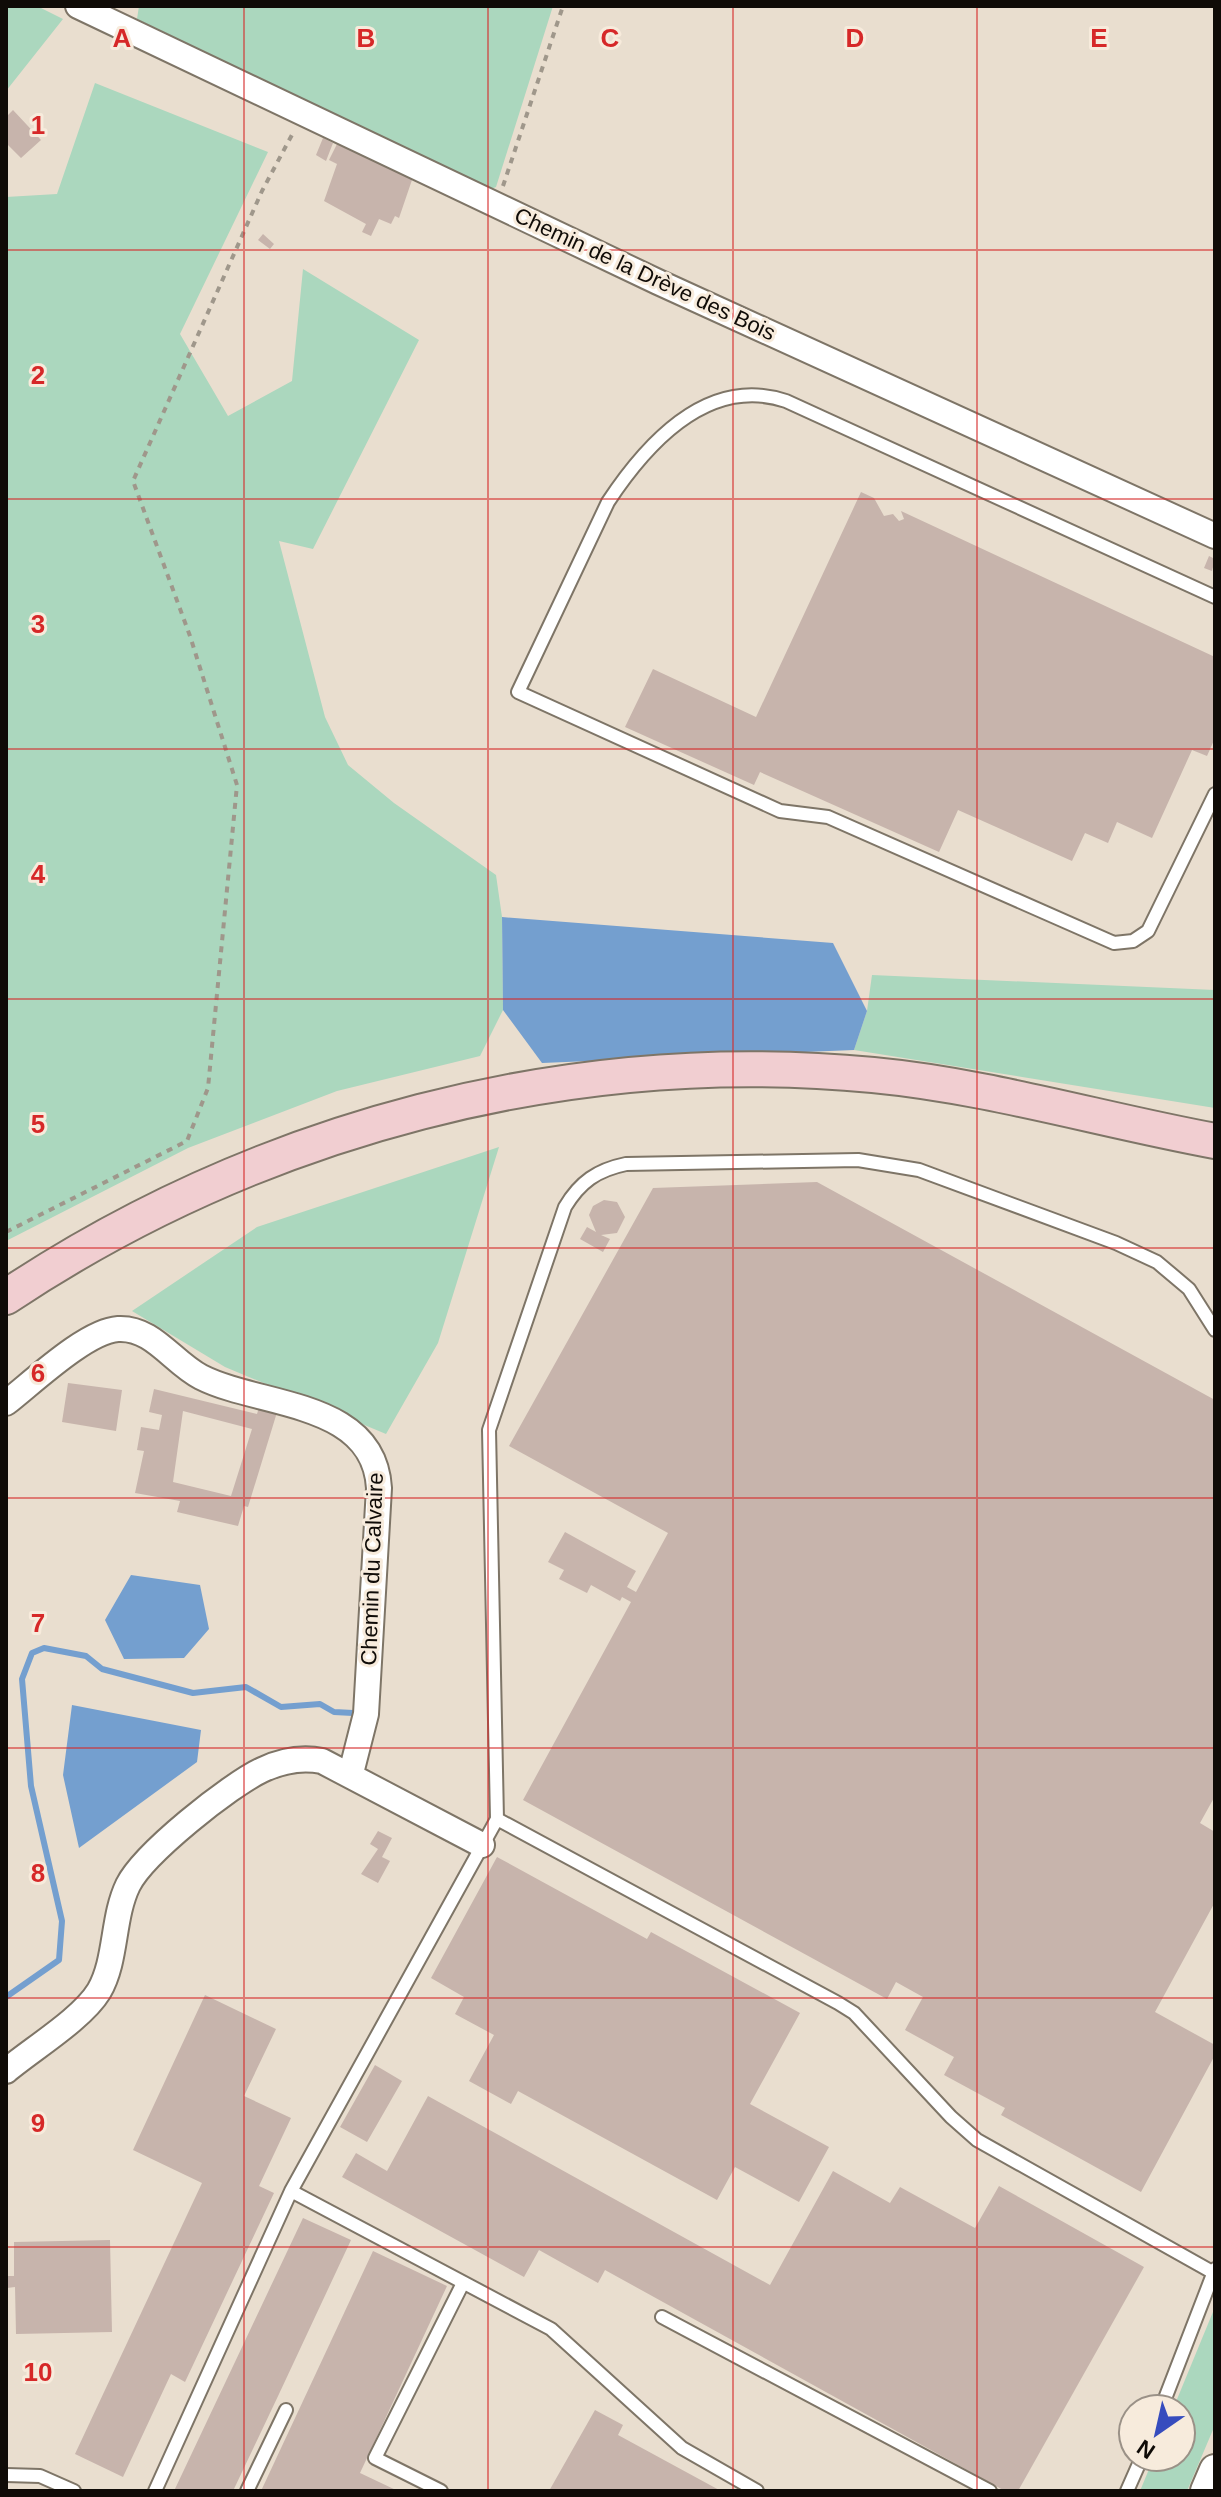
<svg xmlns="http://www.w3.org/2000/svg" width="1221" height="2497" font-family="Helvetica,sans-serif">
<style>
.green{fill:#abd7be}
.water{fill:#749fcf}
.lines{fill:none;stroke-linecap:round;stroke-linejoin:round}
.stream{stroke:#749fcf;stroke-width:6}
.building{fill:#c7b4ac;fill-rule:evenodd}
.service-casing{stroke:#7e7567;stroke-width:16}
.minor-casing{stroke:#7e7567;stroke-width:28}
.tertiary-casing{stroke:#7e7567;stroke-width:34}
.secondary-casing{stroke:#7e7567;stroke-width:38}
.path{stroke:#9f978b;stroke-width:4;stroke-dasharray:6 6;stroke-linecap:butt}
.service{stroke:#fff;stroke-width:12}
.minor{stroke:#fff;stroke-width:24}
.tertiary{stroke:#fff;stroke-width:30}
.secondary{stroke:#f1ced1;stroke-width:34}
.grid{fill:none;stroke:#d62828;stroke-width:2;stroke-opacity:0.55}
.labels{text-anchor:middle;dominant-baseline:central;stroke-width:6;stroke-linejoin:round;paint-order:stroke}
.street-label{font-size:22px;fill:#0f0b07;stroke:#f7ebdc}
.grid-label{font-size:26px;text-anchor:middle;font-weight:bold;fill:#d62828;stroke:#f7ebdc;stroke-width:6;stroke-linejoin:round;paint-order:stroke}
</style>
<rect width="100%" height="100%" fill="#e9decf"/>
<path class="green" d="M6,6H37L63,19L6,91Z
M139,6H553L496,187L488,190L137,19Z
M95,83L268,152L180,334L228,416L292,381L303,269L419,340L313,549L279,541L325,717L348,765L394,803L496,875L502,917L503,1010L480,1056L337,1091L188,1148L6,1241V197L57,194Z
M872,975L1215,990V1108L854,1050L867,1011Z
M499,1147L438,1343L386,1434L225,1367L132,1311L257,1227Z
M1215,2307V2425L1187,2491H1140L1154,2457H1181V2409H1173Z"/>
<path class="water" d="M502,917L833,943L867,1011L854,1050L542,1063L503,1010Z
M131,1575L200,1585L209,1629L184,1658L124,1659L105,1620Z
M72,1705L201,1730L197,1762L79,1848L63,1775Z"/>
<g class="lines">
<path class="stream" d="M6,1997L59,1960L62,1921L31,1786L22,1679L32,1653L44,1648L86,1656L102,1669L193,1693L246,1687L281,1707L320,1704L334,1712L353,1713"/>
</g>
<path class="building" d="M13,110L41,140L21,158L6,143V117Z
M323,138L333,143L326,161L316,155Z
M337,144L413,177L399,218L395,216L391,224L379,219L371,236L362,232L366,224L324,201L337,164L329,160Z
M263,234L274,244L270,249L258,240Z
M861,492L874,498L884,516L893,514L899,521L904,519L901,511L1215,657V738L1207,756L1192,750L1152,838L1117,822L1108,843L1085,833L1072,861L958,810L939,852L760,772L754,785L625,727L653,669L756,717Z
M1209,556L1215,559L1212,571L1204,568Z
M817,1182L1215,1400V1796L1200,1823L1215,1832V1902L1155,2012L1215,2045V2055L1141,2192L1001,2115L1005,2108L944,2075L954,2057L905,2030L923,1997L896,1982L887,1999L523,1800L631,1602L622,1597L620,1601L591,1585L587,1593L559,1579L564,1570L548,1562L565,1532L636,1571L627,1587L636,1592L668,1533L509,1446L653,1188Z
M604,1200L617,1202L625,1217L617,1233L601,1235L610,1239L603,1252L580,1239L587,1227L596,1232L589,1215L593,1206Z
M68,1383L122,1390L116,1431L62,1422Z
M154,1389L257,1414L260,1404L278,1409L248,1507L244,1506L238,1526L177,1512L180,1501L135,1493L144,1451L137,1450L141,1427L159,1430L162,1415L149,1412ZM183,1411L252,1429L231,1496L173,1482Z
M378,1831L392,1838L382,1857L390,1861L378,1883L361,1874L378,1849L370,1844Z
M497,1857L647,1939L651,1932L800,2013L750,2104L829,2147L799,2202L735,2167L717,2200L518,2091L511,2104L469,2081L494,2035L455,2014L464,1997L431,1978Z
M205,1995L276,2029L244,2096L291,2118L259,2186L274,2193L185,2382L171,2374L123,2477L75,2454L202,2183L133,2150Z
M375,2065L402,2081L367,2142L340,2127Z
M428,2096L770,2285L833,2171L890,2203L900,2187L975,2228L999,2186L1144,2267L1018,2491H1005L605,2270L598,2283L539,2250L524,2277L342,2177L356,2153L387,2171Z
M303,2218L351,2240L279,2394L233,2491H174Z
M110,2240L112,2332L16,2334L15,2287L7,2288L6,2276H14V2242Z
M373,2251L447,2286L360,2473L398,2491H261Z
M595,2410L623,2425L618,2435L721,2491H549Z"/>
<g class="lines">
<defs>
<path id="service" d="M1215,597L786,401C708,375 647,443 608,502L518,692L780,811L828,817L1114,943L1133,941L1148,931L1215,794
M497,1819L489,1430L565,1207C580,1182 597,1170 626,1164L858,1160L919,1170L1116,1243L1157,1262L1189,1289L1215,1330
M291,2191L551,2329L682,2448L757,2491
M662,2317L990,2491
M1161,2409L1215,2269
M6,2475L40,2476L74,2491
M155,2491L291,2191L497,1819L838,2003L854,2013L951,2117L977,2140L1214,2273
M247,2491L286,2410
M441,2491L375,2458L463,2283
M1127,2491L1142,2457"/>
<path id="minor" d="M78,6L658,282L1215,536
M6,1403C32,1383 86,1331 118,1329C153,1327 172,1362 201,1377C260,1407 374,1400 379,1488L366,1714L351,1773
M6,2071C32,2049 82,2019 99,1991C117,1960 112,1918 128,1885C144,1853 230,1785 262,1770C281,1761 302,1757 322,1761L482,1845"/>
<path id="tertiary" d="M1206,2491L1215,2470"/>
<path id="secondary" d="M6,1297C260,1128 569,1046 873,1075C989,1086 1101,1120 1215,1141"/>
</defs>
<use href="#service" class="service-casing"/>
<use href="#minor" class="minor-casing"/>
<use href="#tertiary" class="tertiary-casing"/>
<use href="#secondary" class="secondary-casing"/>
<path class="path" d="M503,186L563,6
M6,1232L187,1141L208,1088L237,785L190,636L133,481L262,191L294,131"/>
<use href="#service" class="service"/>
<use href="#minor" class="minor"/>
<use href="#tertiary" class="tertiary"/>
<use href="#secondary" class="secondary"/>
</g>
<path class="grid" d="M244,6V2491M488,6V2491M733,6V2491M977,6V2491M6,250H1215M6,499H1215M6,749H1215M6,999H1215M6,1248H1215M6,1498H1215M6,1748H1215M6,1998H1215M6,2247H1215"/>
<g class="labels">
<g class="street-label">
<text transform="translate(645 274) rotate(25)">Chemin de la Drève des Bois</text>
<text transform="translate(372 1569) rotate(-88)">Chemin du Calvaire</text>
</g>
</g>
<g class="grid-label">
<text x="122" y="47">A</text>
<text x="366" y="47">B</text>
<text x="610" y="47">C</text>
<text x="855" y="47">D</text>
<text x="1099" y="47">E</text>
<text x="38" y="134">1</text>
<text x="38" y="384">2</text>
<text x="38" y="633">3</text>
<text x="38" y="883">4</text>
<text x="38" y="1133">5</text>
<text x="38" y="1382">6</text>
<text x="38" y="1632">7</text>
<text x="38" y="1882">8</text>
<text x="38" y="2132">9</text>
<text x="38" y="2381">10</text>
</g>
<rect width="1221" height="2497" fill="none" stroke="#0f0b07" stroke-width="16"/>
<g transform="translate(1157 2433) rotate(214)"><circle r="38" fill="#f7ebdc" stroke="#9a9187" stroke-width="2"/>
<path d="M0-6L14 30L0 20L-14 30Z" fill="#364cbe"/>
<text y="-12" font-size="22" font-weight="bold" text-anchor="middle" fill="#0f0b07">N</text>
</g>
</svg>
